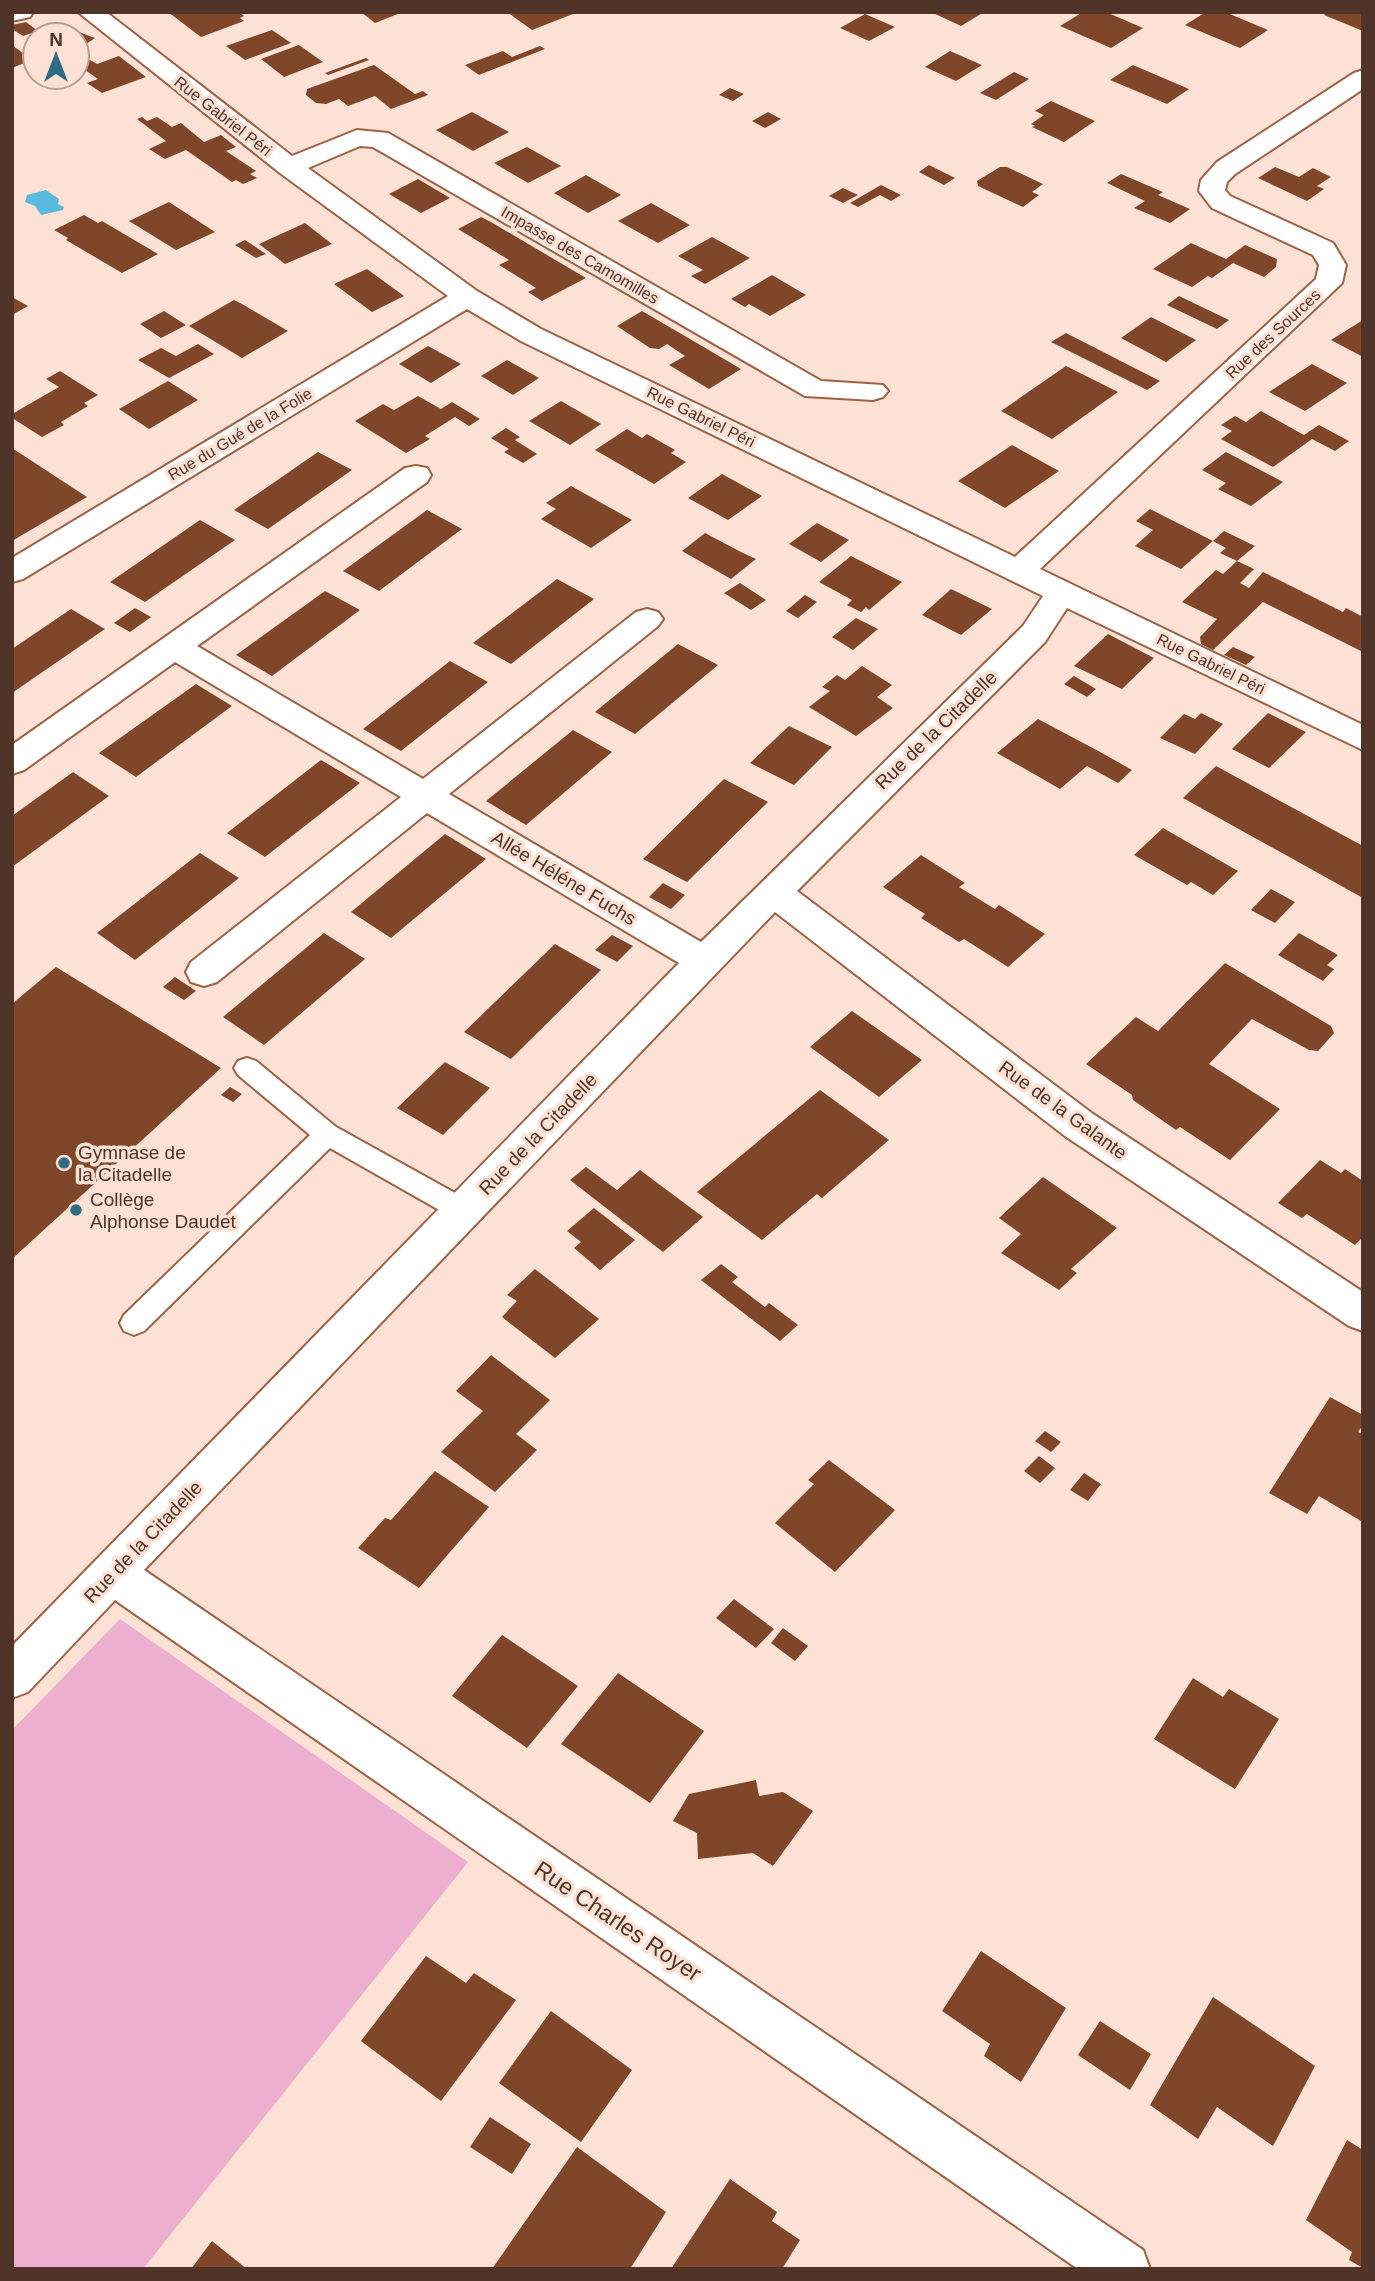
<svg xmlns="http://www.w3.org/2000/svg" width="1375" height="2281" font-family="Arial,sans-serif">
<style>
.green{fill:#ecafd0}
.water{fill:#5abadd}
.building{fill:#804629}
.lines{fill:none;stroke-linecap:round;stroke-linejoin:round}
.service-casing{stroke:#9e6144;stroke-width:4}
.minor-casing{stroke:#9e6144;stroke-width:4}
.service{fill:#fff;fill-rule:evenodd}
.minor{fill:#fff;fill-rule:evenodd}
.poi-dot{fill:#306d84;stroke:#fee1d5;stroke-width:2.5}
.labels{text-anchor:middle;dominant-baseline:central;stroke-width:7;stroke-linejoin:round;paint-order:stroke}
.far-street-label{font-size:16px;fill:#503428;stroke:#fee1d5}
.street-label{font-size:19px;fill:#503428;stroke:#fee1d5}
.poi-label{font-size:19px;fill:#503428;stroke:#fee1d5;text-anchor:start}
.near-street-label{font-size:23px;fill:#503428;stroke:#fee1d5}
</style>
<rect width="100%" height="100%" fill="#fee1d5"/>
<path class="green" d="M120,1619L468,1862L143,2269H12V1730Z"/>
<path class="water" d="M46,190L59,199L58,204L64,207L63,210L41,215L35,206L25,202L27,195Z"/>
<path class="building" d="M168,12H239L244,16L240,18L244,21L236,24L201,37Z
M361,12H403L375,23Z
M507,12H578L532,30Z
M931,12H984L961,26Z
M1083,12H1106L1143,28L1111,48L1060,26Z
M1206,12H1225L1268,30L1240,48L1185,25Z
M1328,12H1363V31L1324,15Z
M865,14L895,27L869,41L840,28Z
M26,22L38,31L23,36L12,29V25Z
M66,27L68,28L95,38L77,50V35H55Z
M272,30L291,43L245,60L226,46Z
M12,45L32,60L12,68Z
M299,45L323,62L284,77L261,59Z
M540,46L545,49L479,75L465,65L503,51L512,57Z
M950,51L982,65L956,81L925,67Z
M119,56L146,77L102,93L87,83L98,79L78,65L90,60L97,64Z
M366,58L369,60L328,75L325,73Z
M374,65L415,94L423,91L428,95L391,109L375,96L348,106L339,99L326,104L316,103L306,95L307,89Z
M1133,65L1189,89L1167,104L1110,80Z
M1014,72L1029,79L996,100L980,93Z
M730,88L744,94L733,101L719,95Z
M1051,101L1095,121L1064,142L1032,127L1035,126L1031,124L1044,115L1035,111Z
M472,112L509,132L473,151L436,130Z
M768,112L781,119L765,128L752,121Z
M142,117L147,121L157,117L172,127L181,123L204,142L221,135L236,147L226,151L256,171L250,174L257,178L243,184L236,180L232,182L186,150L165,159L149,149L166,141L137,119Z
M527,147L561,166L528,183L494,163Z
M929,165L955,178L944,185L919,172Z
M1000,167H1007L1043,184L1032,192L1039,195L1023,207L978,186L977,181Z
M1275,167L1299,177L1313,168L1331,177L1317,186L1324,189L1307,201L1258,178Z
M1121,174L1163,192L1158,195L1190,209L1170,223L1134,208L1145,201L1107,183Z
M586,175L621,195L588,213L554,193Z
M418,179L450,198L421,213L389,194Z
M881,185L901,195L891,201L880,195L858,207L850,203Z
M843,188L858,195L843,203L829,196Z
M169,202L215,232L176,250L129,221Z
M651,203L690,225L658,243L618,221Z
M84,215L98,223L102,221L158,254L122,273L66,240L68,238L54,230Z
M481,217L491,222L586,278L542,301L528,292L536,288L499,265L509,260L458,229Z
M305,223L332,244L285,264L259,244Z
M712,237L750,258L705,284L691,276L703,270L678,256Z
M245,240L266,254L256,258L235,245Z
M1191,243L1226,259L1245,245L1277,259L1276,267L1264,277L1233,263L1212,278L1208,276L1192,287L1153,269Z
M367,269L404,296L372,312L334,284Z
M772,275L806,295L770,316L749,304L745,307L731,299Z
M1179,296L1229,320L1217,329L1167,305Z
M12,297L28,306L12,315Z
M234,300L242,304L288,331L242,358L189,326Z
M164,311L186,325L161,338L140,324Z
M642,311L702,346L741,369L709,389L669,365L685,356L667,344L659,349L650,348L617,326Z
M1151,317L1196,340L1166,362L1121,338Z
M1363,320V357L1331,340Z
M1066,333L1160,381L1147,390L1051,342Z
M198,344L214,354L169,378L138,360L161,348L176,356Z
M428,346L461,364L431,383L399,364Z
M507,360L539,378L513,395L481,376Z
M1312,364L1347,383L1305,411L1269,392Z
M1066,366L1118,392L1052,439L1001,411Z
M60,371L98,395L84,403L88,406L61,422L64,425L42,437L12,418V414L59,387L46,379Z
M168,381L198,400L149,429L119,409Z
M418,396L441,409L452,402L480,419L469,426L455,417L425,436L430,439L406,453L355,421L383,404L394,410Z
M561,401L601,424L570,445L529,421Z
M1261,411L1304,435L1319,425L1349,441L1335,451L1312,439L1273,467L1221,439L1232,431L1221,425L1235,416L1246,422Z
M506,428L520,437L515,440L537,454L523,463L504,452L509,449L491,438Z
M627,429L642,438L647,434L675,450L671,453L686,462L654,484L595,450Z
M1012,445L1059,471L1005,508L958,481Z
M12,448L87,497L12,541Z
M318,452L352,470L268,529L234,510Z
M1226,452L1266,473L1283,482L1251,506L1218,489L1226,483L1202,470Z
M722,474L762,496L728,520L688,498Z
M571,486L632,520L591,548L541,519L556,509L546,503Z
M1150,509L1213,541L1181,569L1135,546L1153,530L1136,521Z
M427,510L462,529L379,591L343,571Z
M200,520L235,540L145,602L110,582Z
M817,523L849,540L821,562L789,544Z
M1224,531L1255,546L1237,561L1220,553L1226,548L1213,541Z
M705,533L741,552L756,559L731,579L682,551Z
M851,556L902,582L869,610L866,607L861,612L847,605L852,600L819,582Z
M1237,561L1254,569L1240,583L1249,588L1263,572L1343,612L1346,608L1363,617V652L1263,602L1213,650L1201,644L1200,637L1217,619L1182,602L1216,570L1223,574Z
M557,579L594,599L511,664L473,643Z
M740,583L766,600L751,610L724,593Z
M951,589L992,609L961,635L922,615Z
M325,591L360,610L272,676L236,655Z
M805,595L817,602L798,618L786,611Z
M135,608L151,617L130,632L114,623Z
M71,609L105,629L12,693V649Z
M856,618L878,629L853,650L832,637Z
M1108,634L1154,658L1122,689L1074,666Z
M678,644L718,665L635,734L595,712Z
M1233,647L1255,657L1246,665L1224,655Z
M450,661L488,682L401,751L363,729Z
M862,666L892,685L877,697L893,708L856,736L809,707L830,691L822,687L837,675L845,680Z
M1074,676L1096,689L1087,697L1064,684Z
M196,684L232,706L136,777L99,753Z
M1201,713L1223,724L1195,754L1160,738L1184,714L1195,719Z
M1268,713L1306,732L1269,768L1232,749Z
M1038,719L1102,753L1132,770L1118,783L1087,766L1060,789L997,753Z
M789,726L832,747L794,785L750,763Z
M573,730L612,752L526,825L486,801Z
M321,760L360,783L265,857L227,833Z
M1216,766L1363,846V898L1183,798Z
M73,772L109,796L12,867V816Z
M724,779L768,802L687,882L643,859Z
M1163,828L1238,871L1213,895L1191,882L1187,885L1134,855Z
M445,834L486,859L391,938L351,912Z
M200,853L239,878L135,960L97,933Z
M921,855L965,883L959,887L995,909L999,905L1045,934L1008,967L964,939L959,942L921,918L925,914L883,887Z
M663,883L685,895L671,909L649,897Z
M1271,889L1295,902L1275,923L1251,910Z
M324,933L365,959L264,1045L223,1017Z
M1299,933L1338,955L1327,965L1334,969L1323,981L1278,955Z
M612,935L633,946L617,962L595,950Z
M555,944L601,970L511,1059L464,1032Z
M1225,963L1331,1026L1334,1033L1318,1051L1309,1050L1252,1019L1209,1064L1280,1109L1230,1160L1180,1127L1176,1130L1133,1100L1132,1095L1086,1064L1136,1017L1158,1031Z
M56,967L221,1068L12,1259V1004Z
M175,977L196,991L184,1000L163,987Z
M852,1011L922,1060L879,1097L810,1047Z
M445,1062L490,1088L443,1135L397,1108Z
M230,1087L242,1094L233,1102L221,1095Z
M820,1090L889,1140L822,1198L817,1194L762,1240L697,1192Z
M1320,1160L1341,1173L1345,1169L1363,1181V1237L1355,1245L1307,1214L1302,1218L1278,1203Z
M586,1167L617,1190L640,1170L703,1217L663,1252L570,1180Z
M1043,1177L1117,1228L1071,1269L1077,1273L1059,1290L1001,1253L1021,1234L999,1218Z
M594,1208L635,1240L600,1270L574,1248L581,1242L567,1231Z
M721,1264L738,1277L732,1282L765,1307L769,1303L798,1325L780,1341L701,1280Z
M535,1269L599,1319L555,1358L502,1317L517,1301L507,1295Z
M491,1355L550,1400L516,1434L537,1450L495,1492L441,1452L483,1411L456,1391Z
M1330,1397L1363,1415V1425L1358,1432L1363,1434L1361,1521L1319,1496L1307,1514L1269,1493Z
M1045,1431L1061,1442L1051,1452L1035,1441Z
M1039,1456L1055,1468L1040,1483L1024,1471Z
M829,1460L895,1510L835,1572L775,1523L814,1484L808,1480Z
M435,1471L489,1507L419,1588L358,1548L385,1518L391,1520Z
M1084,1473L1101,1484L1088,1501L1070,1490Z
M734,1599L774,1629L756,1648L716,1618Z
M783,1628L808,1646L795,1661L771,1643Z
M502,1635L578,1686L527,1748L452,1696Z
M618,1673L704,1731L650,1803L561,1744Z
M1193,1678L1223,1697L1229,1689L1279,1719L1235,1789L1154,1739Z
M756,1780L759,1796L783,1792L813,1811L773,1866L753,1853L698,1859L697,1833L673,1821L689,1794Z
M981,1951L1066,2008L1021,2082L984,2056L990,2044L942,2011Z
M426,1956L466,1983L474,1973L516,2000L441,2101L361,2041Z
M1213,1997L1315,2066L1273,2146L1217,2107L1198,2139L1150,2105Z
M551,2011L632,2070L581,2142L499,2083Z
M1100,2021L1151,2054L1130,2090L1078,2055Z
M490,2117L531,2144L512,2174L470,2147Z
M1347,2140L1363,2150V2268L1349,2260L1352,2252L1306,2220Z
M577,2147L666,2212L630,2269H492Z
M730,2179L777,2212L772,2221L800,2240L782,2269H671Z
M212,2241L247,2269H191Z"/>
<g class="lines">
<defs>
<path id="service" d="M247,1058L256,1061L336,1127L473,1203L477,1211L473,1219L464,1222L455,1219L330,1148L144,1331L134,1335L124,1331L120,1323L124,1315L310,1135L238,1075L234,1068L238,1061Z"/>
<path id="minor" d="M12,12H33L30,17L12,21Z
M78,12H106L292,156L357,130L388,133L821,381L883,385L888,391L883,397L873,400L805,396L373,147L360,146L308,168L477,291L541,329L1015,557L1316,279L1319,265L1313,255L1212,208L1199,191L1201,180L1217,162L1354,73L1363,70V89L1235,174L1227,182L1225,190L1230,196L1333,243L1346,265L1342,283L1040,569L1363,725V750L1067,608L1045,642L797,891L1093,1114L1363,1292V1331L1349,1326L1065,1136L775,912L144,1570L1143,2250L1150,2269H1078L115,1600L28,1692L12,1698V1646L679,963L427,813L217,982L204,986L191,982L186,972L191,962L401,797L175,662L24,770L12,774V745L405,468L416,466L427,468L431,475L427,482L197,646L423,779L636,612L647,609L658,612L663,619L658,626L449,794L701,942L1023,626L1043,596L521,341L467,309L23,579L12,582V558L448,296L280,173Z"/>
</defs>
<use href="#service" class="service-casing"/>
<use href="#minor" class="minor-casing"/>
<use href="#service" class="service"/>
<use href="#minor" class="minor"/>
</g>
<g class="poi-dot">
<circle cx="64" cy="1163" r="7"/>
<circle cx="76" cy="1210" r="7"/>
</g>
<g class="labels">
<g class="far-street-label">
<text transform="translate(223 116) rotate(38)">Rue Gabriel Péri</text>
<text transform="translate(580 255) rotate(30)">Impasse des Camomilles</text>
<text transform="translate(1273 334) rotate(-43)">Rue des Sources</text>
<text transform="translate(701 417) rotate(26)">Rue Gabriel Péri</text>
<text transform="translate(240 434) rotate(-31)">Rue du Gué de la Folie</text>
<text transform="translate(1211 664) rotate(26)">Rue Gabriel Péri</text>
</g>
<g class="street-label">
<text transform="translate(936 730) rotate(-44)">Rue de la Citadelle</text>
<text transform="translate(564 878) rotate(31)">Allée Héléne Fuchs</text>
<text transform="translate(1063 1110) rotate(36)">Rue de la Galante</text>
<text transform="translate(538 1134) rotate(-46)">Rue de la Citadelle</text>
<text transform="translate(143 1542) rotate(-46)">Rue de la Citadelle</text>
</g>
<g class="poi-label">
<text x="78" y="1152">Gymnase de<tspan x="78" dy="22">la Citadelle</tspan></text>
<text x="90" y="1199">Collège<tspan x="90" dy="22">Alphonse Daudet</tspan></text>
</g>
<g class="near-street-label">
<text transform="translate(618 1921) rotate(34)">Rue Charles Royer</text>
</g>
</g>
<rect width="1375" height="2281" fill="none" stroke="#503428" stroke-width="28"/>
<g transform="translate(56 56)"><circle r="33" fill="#fee1d5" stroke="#b89c90" stroke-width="2"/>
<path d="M0-5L12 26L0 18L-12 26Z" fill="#306d84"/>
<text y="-10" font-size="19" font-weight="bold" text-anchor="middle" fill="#503428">N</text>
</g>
</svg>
